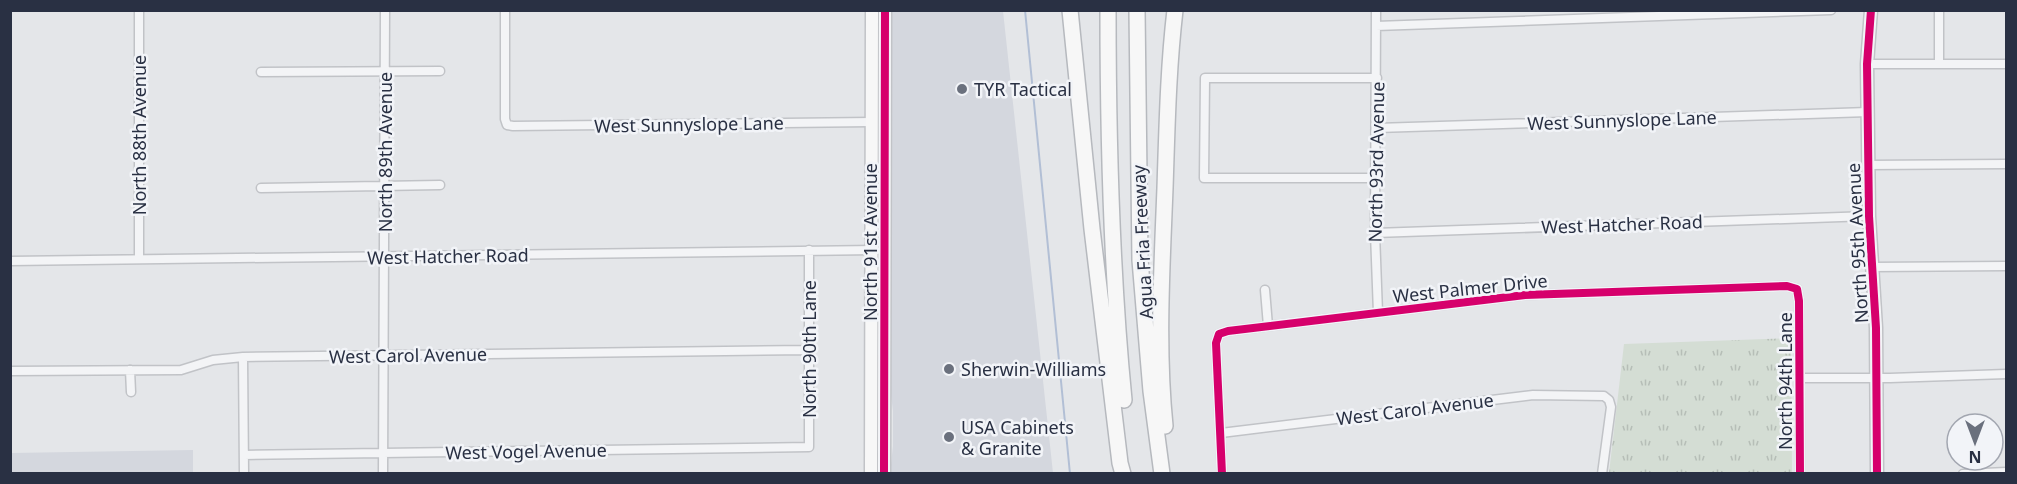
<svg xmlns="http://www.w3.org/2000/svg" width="2017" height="484" font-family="'Noto Sans',sans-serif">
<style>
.built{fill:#d4d7de}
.grass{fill:url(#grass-tufts)}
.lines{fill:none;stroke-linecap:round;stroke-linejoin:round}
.stream{stroke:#b2bfd5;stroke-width:2}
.street-casing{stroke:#c1c3c7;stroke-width:11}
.secondary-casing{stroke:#c1c3c7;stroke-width:15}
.highway-casing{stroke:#b6b9be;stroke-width:18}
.street{stroke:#f3f4f6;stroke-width:8}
.secondary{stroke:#f7f7f7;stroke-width:12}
.highway{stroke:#f7f7f7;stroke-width:15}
.cycleway-casing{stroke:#f2f4f8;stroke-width:11}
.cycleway{stroke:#d6006c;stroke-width:8}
.poi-dot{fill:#6a707d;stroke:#f2f4f8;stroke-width:2}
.labels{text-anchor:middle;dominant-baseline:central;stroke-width:5;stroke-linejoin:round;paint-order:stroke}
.poi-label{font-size:18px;fill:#293043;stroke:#f2f4f8;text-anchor:start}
.street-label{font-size:18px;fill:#293043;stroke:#f2f4f8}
</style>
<defs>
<pattern id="grass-tufts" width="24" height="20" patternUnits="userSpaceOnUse" patternTransform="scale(1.5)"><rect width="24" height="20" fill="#d4ddd4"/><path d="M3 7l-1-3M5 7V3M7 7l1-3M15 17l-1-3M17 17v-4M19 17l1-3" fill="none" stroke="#b6beb7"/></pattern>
</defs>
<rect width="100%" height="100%" fill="#e4e6e9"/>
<path class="built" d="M892,11H1003L1053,473H890L893,446V411L889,378Z
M193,450V473H11V453Z"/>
<path class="grass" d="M1791,338L1792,473H1609L1624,344Z"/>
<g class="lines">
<path class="stream" d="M1025,10L1070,474"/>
<defs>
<path id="street" d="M505,10V119L507,125L513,126L872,122
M1376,10L1375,233L1378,313
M1376,26L1831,10
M1867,64H2006
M1939,64V10
M261,72L440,71
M1377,128L1868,112
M1868,165L2006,164
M1376,178H1204L1205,78H1377
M261,188L440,185
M1375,233L1869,216
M139,259V10
M10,261L875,250
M1872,267L2006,266
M1265,290L1268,326
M243,357L244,474
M130,370L131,392
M10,371L181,370L213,360L243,357L808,350
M1799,378H1890L2006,374
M1221,433L1533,395L1604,396L1609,400L1611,407L1602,474
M244,455L809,447V250
M383,474L385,10
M1222,474L1216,343L1219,334L1228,331L1525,295L1787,286L1797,289L1799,301L1800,474
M1963,474L2006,472"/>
<path id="secondary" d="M1871,10L1867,64L1869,216L1876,328L1877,474
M871,474L872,10
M884,474L885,10"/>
<path id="highway" d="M1070,10L1092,229L1120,463L1123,474
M1108,10C1108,141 1111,270 1124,400
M1137,10L1140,260L1151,391L1162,474
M1165,426C1157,347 1162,267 1165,188C1167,129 1168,70 1175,10"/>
</defs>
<use href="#street" class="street-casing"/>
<use href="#secondary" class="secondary-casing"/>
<use href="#highway" class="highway-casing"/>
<use href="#street" class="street"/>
<use href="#secondary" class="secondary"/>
<use href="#highway" class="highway"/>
<defs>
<path id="cycleway" d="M1871,10L1867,64L1869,216L1876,328L1877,474
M884,474L885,10
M1222,474L1216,343L1219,334L1228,331L1525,295L1787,286L1797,289L1799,301L1800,474"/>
</defs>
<use href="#cycleway" class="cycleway-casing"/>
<use href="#cycleway" class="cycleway"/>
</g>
<g class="poi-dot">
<circle cx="962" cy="89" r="6"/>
<circle cx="949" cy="369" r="6"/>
<circle cx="949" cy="437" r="6"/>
</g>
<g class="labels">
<g class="poi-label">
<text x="974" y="89">TYR Tactical</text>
<text x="961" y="369">Sherwin-Williams</text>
<text x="961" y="427">USA Cabinets<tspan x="961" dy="21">&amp; Granite</tspan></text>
</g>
<g class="street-label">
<text transform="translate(1622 120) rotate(-2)">West Sunnyslope Lane</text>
<text transform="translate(689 124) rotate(-1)">West Sunnyslope Lane</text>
<text transform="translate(139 135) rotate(-90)">North 88th Avenue</text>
<text transform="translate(385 152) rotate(-90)">North 89th Avenue</text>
<text transform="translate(1376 162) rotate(-89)">North 93rd Avenue</text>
<text transform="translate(1622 224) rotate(-2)">West Hatcher Road</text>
<text transform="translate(870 242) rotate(-90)">North 91st Avenue</text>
<text transform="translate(1142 242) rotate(-93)">Agua Fria Freeway</text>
<text transform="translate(1857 243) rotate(-93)">North 95th Avenue</text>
<text transform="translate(448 256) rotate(-1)">West Hatcher Road</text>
<text transform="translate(1470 288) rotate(-6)">West Palmer Drive</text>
<text transform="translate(809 349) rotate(-90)">North 90th Lane</text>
<text transform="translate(408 355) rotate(-1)">West Carol Avenue</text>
<text transform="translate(1785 381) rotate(-90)">North 94th Lane</text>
<text transform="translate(1415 409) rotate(-7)">West Carol Avenue</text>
<text transform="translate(526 451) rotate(-1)">West Vogel Avenue</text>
</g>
</g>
<rect width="2017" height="484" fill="none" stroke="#293043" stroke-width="24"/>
<g transform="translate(1975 442) rotate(180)"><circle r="28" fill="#f2f4f8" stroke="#a2a6b0" stroke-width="1.5"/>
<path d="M0-4.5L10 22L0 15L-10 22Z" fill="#6a707d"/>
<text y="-9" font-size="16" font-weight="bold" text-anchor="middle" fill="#293043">N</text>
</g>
</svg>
